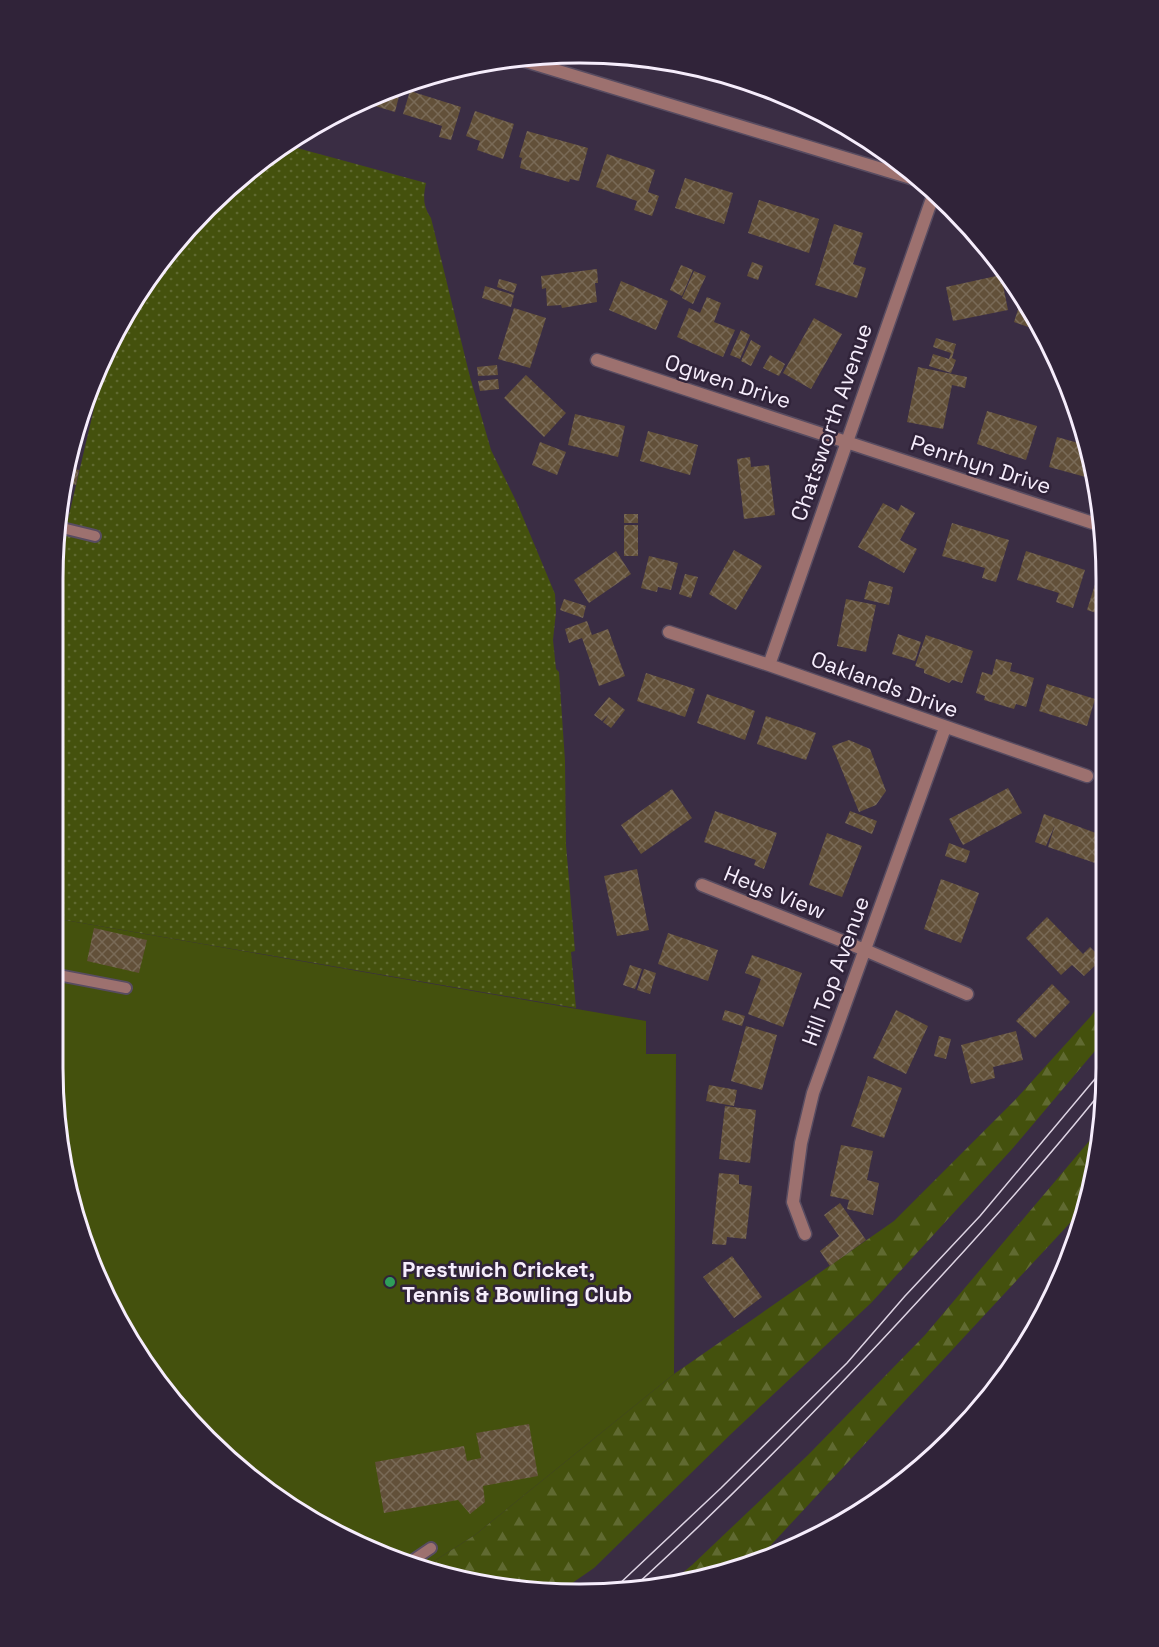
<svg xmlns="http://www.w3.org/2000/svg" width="1159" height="1647" font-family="'Space Grotesk',sans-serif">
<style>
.grass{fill:#44510d}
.forest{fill:url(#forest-firs)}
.park{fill:url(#park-dots)}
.building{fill:url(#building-cross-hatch)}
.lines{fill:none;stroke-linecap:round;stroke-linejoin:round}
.service-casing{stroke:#584c61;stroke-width:14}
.minor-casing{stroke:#584c61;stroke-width:15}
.service{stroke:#9d716f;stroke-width:10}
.minor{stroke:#9d716f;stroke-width:12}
.tram{stroke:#ded4e4;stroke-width:1.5}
.leisure-dot{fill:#2e9e5b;stroke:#302339;stroke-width:2}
.labels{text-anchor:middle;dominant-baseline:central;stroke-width:5;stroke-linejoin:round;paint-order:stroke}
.street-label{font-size:22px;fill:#f6edfc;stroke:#302339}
.poi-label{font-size:22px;font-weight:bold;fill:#f6edfc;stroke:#302339;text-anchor:start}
.rim{fill:none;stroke:#f6edfc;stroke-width:3}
</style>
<defs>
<pattern id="forest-firs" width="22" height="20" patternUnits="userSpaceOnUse" patternTransform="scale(1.5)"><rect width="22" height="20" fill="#44510d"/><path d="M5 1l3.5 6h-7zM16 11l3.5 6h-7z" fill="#606a31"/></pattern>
<pattern id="park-dots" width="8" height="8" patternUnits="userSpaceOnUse" patternTransform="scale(1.5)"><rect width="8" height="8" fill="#44510d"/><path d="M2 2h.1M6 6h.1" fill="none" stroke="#606a31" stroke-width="1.8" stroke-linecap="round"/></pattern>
<pattern id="building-cross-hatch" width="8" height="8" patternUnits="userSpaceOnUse" patternTransform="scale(1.5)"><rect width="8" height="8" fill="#625039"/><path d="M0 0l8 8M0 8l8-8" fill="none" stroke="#796a57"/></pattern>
</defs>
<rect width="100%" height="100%" fill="#3a2d44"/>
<path class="grass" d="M53,918L646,1021V1054H676L674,1374L475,1535L425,1567L378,1554L232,1464L141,1360L71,1204L53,1068Z"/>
<path class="forest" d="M1105,997V1039L1013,1148L871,1303L732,1433L594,1568L565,1588L511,1590L425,1567L475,1535L674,1374L894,1221L1015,1100L1091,1016Z
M1101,1127L1089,1200L1069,1224L758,1559L682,1584L668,1585L692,1565L808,1455L925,1335Z"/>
<path class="park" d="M286,145L426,183C423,197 423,206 431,218L470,377L491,450L517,503L555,594L556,612L553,640L556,669L559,672L565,761L566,845L575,951L571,952L576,1008L53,918V583L104,366L123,316L232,184Z"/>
<path class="building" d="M397,86L401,88L395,112L362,102Z
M410,91L461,107L451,140L439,137L442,126L403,114Z
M475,111L514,124L503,159L477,150L480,141L466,136Z
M527,131L588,148L579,181L570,179L569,182L520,168L522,158L519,157Z
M607,154L655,170L648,192L659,196L652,216L634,210L637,201L596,187Z
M685,178L733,193L724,224L675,208Z
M759,200L819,219L809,253L748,233Z
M834,224L863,233L853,264L866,268L857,298L815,285Z
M752,262L763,266L758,280L747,276Z
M681,265L693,270L682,296L670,290Z
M597,269L598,283H595L597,302L562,308L561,305L547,306L546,288L542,289L541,276Z
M694,271L706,276L693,304L682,298Z
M1001,275L1008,310L953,321L946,287Z
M499,279L517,284L514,293L497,287Z
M621,281L668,301L656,330L609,310Z
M485,286L514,295L511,307L482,298Z
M707,297L721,303L714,322L735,330L723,357L677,337L689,308L700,313Z
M1021,300L1033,318L1043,332L1014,322Z
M514,308L546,318L530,368L498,359Z
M814,318L842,334L811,389L783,373Z
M741,330L750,335L740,359L730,355Z
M936,338L956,344L952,358L956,360L951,373L929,366L933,354L949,359L951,353L933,347Z
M751,340L761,346L751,366L741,361Z
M770,355L785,364L779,376L763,368Z
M497,365L498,375L478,376L477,367Z
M918,367L967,377L965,388L952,385L943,429L907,422Z
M526,375L566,413L544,437L504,398Z
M498,379L499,389L480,391L478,381Z
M987,411L1037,426L1026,460L977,444Z
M575,414L625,426L618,457L568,445Z
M648,431L698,445L690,475L640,461Z
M1057,437L1082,444L1093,479L1049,467Z
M540,442L566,452L557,475L532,465Z
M750,457L751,467L769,465L775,515L744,519L737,459Z
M70,468L79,470L76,485L66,482Z
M883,503L898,511L901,505L915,513L900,540L917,549L904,573L858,547Z
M624,514H638V523H624Z
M952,523L1009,540L996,582L982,578L985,568L942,556Z
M624,525H638V556H624Z
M734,550L762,566L736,610L709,594Z
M616,551L631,574L589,603L574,580Z
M1026,551L1085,570L1073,608L1056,602L1059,593L1017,580Z
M649,556L678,563L671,590L658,587L657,592L641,588Z
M685,574L698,577L691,598L679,594Z
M1098,575L1102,577L1103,615L1087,610Z
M869,581L893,587L889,605L864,599Z
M564,599L586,606L583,618L560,610Z
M846,599L876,605L866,652L837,646Z
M587,621L592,635L608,629L625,676L599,686L582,638L569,643L565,629Z
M898,634L921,642L915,661L892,654Z
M926,635L973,651L962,683L952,680L949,683L924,673V669L915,666Z
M996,659L1012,663L1010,671L1034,678L1026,707L1016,704L1014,709L984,700L985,696L976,693L982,672L992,675Z
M646,673L695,689L685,717L637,701Z
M1047,684L1095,699L1087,726L1039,711Z
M707,694L755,711L745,740L697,723Z
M609,697L625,710L611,728L603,722L609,714L602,721L594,715Z
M766,716L816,733L806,760L757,744Z
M849,740L870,749L886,791L876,805L859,812L832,746Z
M1008,788L1022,813L963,845L949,819Z
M672,789L692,818L641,854L621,825Z
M715,811L777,833L764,869L754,865L756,860L704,842Z
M850,811L877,821L872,834L845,823Z
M1044,814L1104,836L1095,863L1048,847L1055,825L1046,846L1035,842Z
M827,833L862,846L842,897L809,885Z
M949,843L970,851L966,863L945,856Z
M637,869L649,930L617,936L604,876Z
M941,879L979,893L961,943L924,929Z
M1047,917L1083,954L1090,947L1102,959L1084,976L1072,965L1061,975L1026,938Z
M94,928L147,940L139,973L87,961Z
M668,933L718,950L708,981L658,964Z
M752,955L802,973L783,1027L748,1014L761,979L745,973Z
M630,965L642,969L635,989L623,985Z
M644,969L656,973L650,994L637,990Z
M1052,984L1070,1002L1035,1038L1016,1021Z
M725,1010L745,1016L742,1026L722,1020Z
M896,1010L928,1026L906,1074L873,1058Z
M746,1026L777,1035L762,1090L731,1081Z
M1016,1031L1023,1060L993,1067L995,1078L971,1084L961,1045Z
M939,1036L951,1039L946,1059L934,1056Z
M868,1076L902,1088L884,1138L851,1126Z
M709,1085L737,1090L734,1106L706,1101Z
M725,1106L756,1110L750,1163L719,1159Z
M841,1145L873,1151L867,1180L879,1183L873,1215L847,1209L849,1200L830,1196Z
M719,1173L739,1175V1184L752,1186L746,1239L727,1237L726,1245L712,1244Z
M840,1203L866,1240L830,1266L820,1251L839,1236L824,1215Z
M732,1256L762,1297L734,1318L703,1277Z
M529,1424L538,1476L483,1486L485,1502L470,1514L458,1500L384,1513L375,1462L464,1446L467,1461L481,1458L476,1433Z"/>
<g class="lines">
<defs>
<path id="service" d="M58,527L95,536
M53,974L126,988
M409,1563L431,1548"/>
<path id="minor" d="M512,57L921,181
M597,360L1102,526
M669,632L769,665L1087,776
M769,665L934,193
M702,885L865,950L967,994
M805,1234L793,1202L801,1143L813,1093L945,728"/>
</defs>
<use href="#service" class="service-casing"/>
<use href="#minor" class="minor-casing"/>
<use href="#service" class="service"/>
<use href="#minor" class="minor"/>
<path class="tram" d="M635,1586C735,1495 829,1398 920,1299C984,1230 1046,1161 1105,1087
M616,1587L721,1488L847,1363L905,1296L980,1216L1105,1067"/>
</g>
<circle class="leisure-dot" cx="390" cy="1282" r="6"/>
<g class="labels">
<g class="street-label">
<text transform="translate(728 381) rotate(18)">Ogwen Drive</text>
<text transform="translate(831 422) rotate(-71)">Chatsworth Avenue</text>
<text transform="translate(981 464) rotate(18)">Penrhyn Drive</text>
<text transform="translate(885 684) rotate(20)">Oaklands Drive</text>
<text transform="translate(775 892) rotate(22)">Heys View</text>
<text transform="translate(835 971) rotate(-70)">Hill Top Avenue</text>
</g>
<g class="poi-label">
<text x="402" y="1269">Prestwich Cricket,<tspan x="402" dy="25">Tennis &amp; Bowling Club</tspan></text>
</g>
</g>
<path d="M0 0H1159V1647H0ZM579 63H580A516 516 0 0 1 1096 579V1068A516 516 0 0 1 580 1584H579A516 516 0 0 1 63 1068V579A516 516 0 0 1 579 63Z" fill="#302339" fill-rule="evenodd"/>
<path class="rim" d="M579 63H580A516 516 0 0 1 1096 579V1068A516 516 0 0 1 580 1584H579A516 516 0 0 1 63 1068V579A516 516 0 0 1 579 63Z"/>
</svg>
